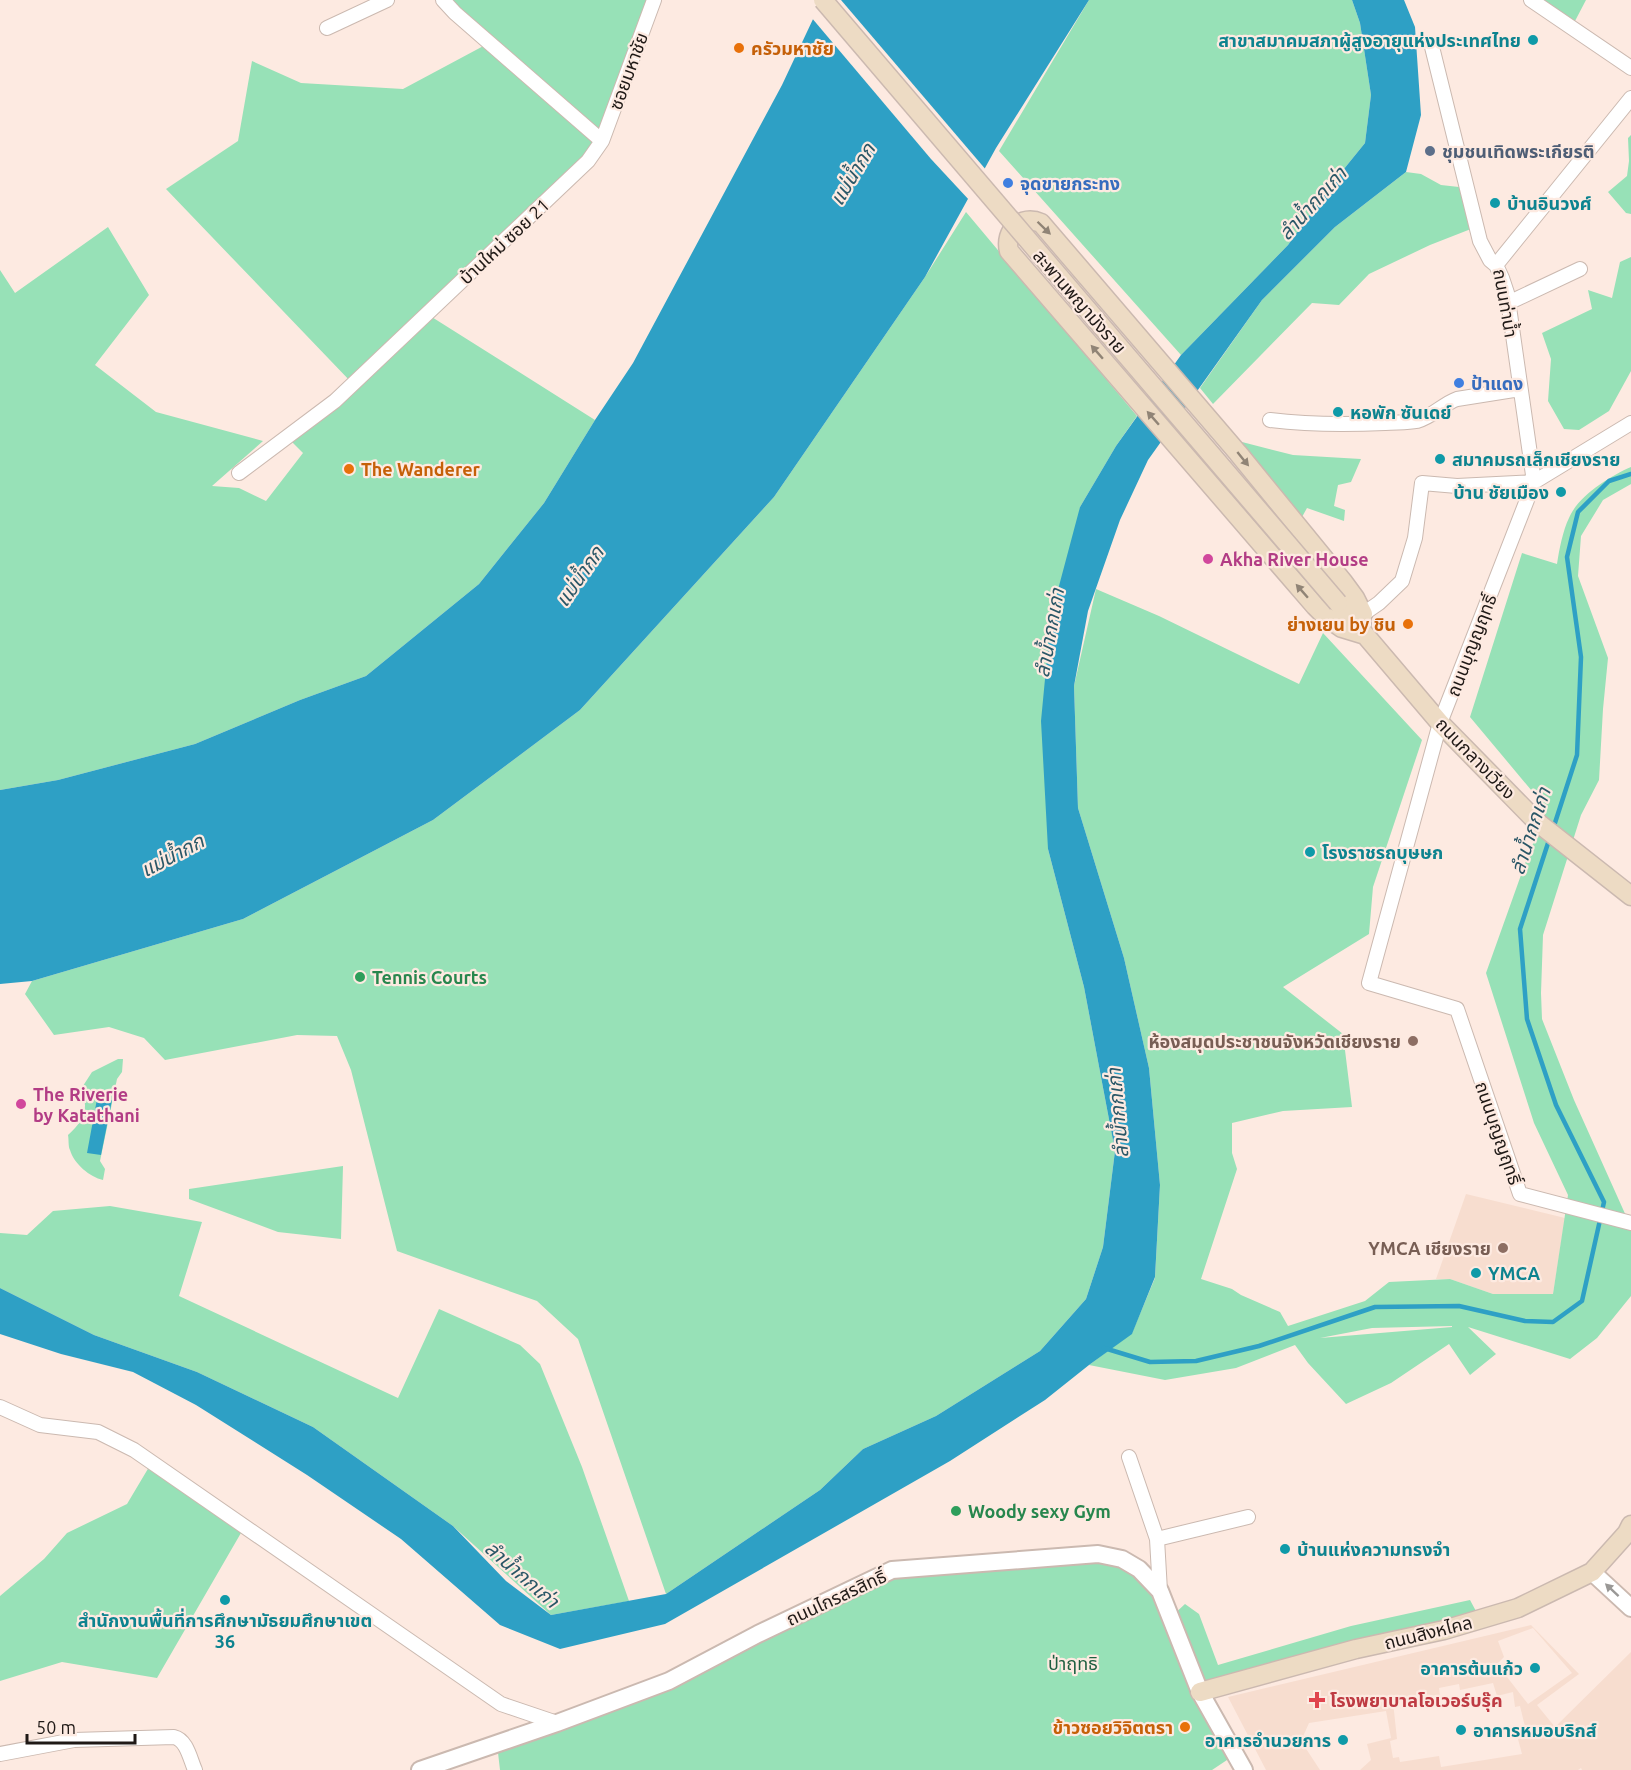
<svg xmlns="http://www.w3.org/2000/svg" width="1631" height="1770" font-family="Ubuntu,'Noto Sans Thai',sans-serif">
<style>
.built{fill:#f7ddcf;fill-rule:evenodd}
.green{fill:#97e1b7;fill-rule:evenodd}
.water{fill:#2ea0c5}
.pier{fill:#fdeae1}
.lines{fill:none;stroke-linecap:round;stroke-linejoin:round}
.stream{stroke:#2ea0c5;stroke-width:4.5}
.minor-casing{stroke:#cbb9b0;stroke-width:16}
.tertiary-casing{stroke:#cbb9b0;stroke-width:20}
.secondary-casing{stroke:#cbb9b0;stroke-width:21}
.minor{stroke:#fff;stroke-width:14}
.tertiary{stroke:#fff;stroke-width:16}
.secondary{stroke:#eddbc4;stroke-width:18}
.secondary-bridge-casing{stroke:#cbb9b0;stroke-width:21;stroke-linecap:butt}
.secondary-bridge{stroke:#eddbc4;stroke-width:18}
.oneway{fill:#908476}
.oneway2{fill:#9a9896}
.culture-dot{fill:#0f9aa8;stroke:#fdeae1;stroke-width:2}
.food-dot{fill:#e8710a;stroke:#fdeae1;stroke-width:2}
.service-dot{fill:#5c6f8a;stroke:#fdeae1;stroke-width:2}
.shop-dot{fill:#3f7fe0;stroke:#fdeae1;stroke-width:2}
.hotel-dot{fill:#d1479c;stroke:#fdeae1;stroke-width:2}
.leisure-dot{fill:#2e9e5b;stroke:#fdeae1;stroke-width:2}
.education-dot{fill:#8d6e63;stroke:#fdeae1;stroke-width:2}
.health-dot{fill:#e0444e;stroke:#fdeae1;stroke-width:2}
.labels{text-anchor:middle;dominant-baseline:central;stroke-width:4.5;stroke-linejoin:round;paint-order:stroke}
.culture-label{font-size:18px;font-weight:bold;fill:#0d838f;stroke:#fdeae1;text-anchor:start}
.food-label{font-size:18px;font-weight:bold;fill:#c56008;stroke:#fdeae1;text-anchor:start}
.street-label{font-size:18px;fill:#1f1916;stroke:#fdeae1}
.service-label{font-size:18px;font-weight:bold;fill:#4e5e75;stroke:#fdeae1;text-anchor:start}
.shop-label{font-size:18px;font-weight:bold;fill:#366cbe;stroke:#fdeae1;text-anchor:start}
.hotel-label{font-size:18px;font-weight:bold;fill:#b23c85;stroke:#fdeae1;text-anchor:start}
.leisure-label{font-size:18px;font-weight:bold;fill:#27864d;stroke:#fdeae1;text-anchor:start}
.education-label{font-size:18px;font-weight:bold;fill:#785e54;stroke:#fdeae1;text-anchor:end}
.park-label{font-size:18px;fill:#1e5f40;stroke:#fdeae1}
.health-label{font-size:18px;font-weight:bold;fill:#be3a42;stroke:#fdeae1;text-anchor:start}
.water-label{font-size:20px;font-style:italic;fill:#2a5767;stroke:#fdeae1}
</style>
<rect width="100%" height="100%" fill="#fdeae1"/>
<path class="built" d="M1466,1194L1565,1218L1553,1294H1493L1450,1279H1436Z
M1531,1625L1579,1674L1537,1705L1555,1727L1631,1652V1770H1582L1581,1768L1578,1770H1360L1371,1760L1367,1744L1391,1738L1386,1711L1309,1723L1301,1741L1320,1770H1266L1228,1697ZM1533,1628L1572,1673L1528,1704L1497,1664L1504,1657L1498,1641ZM1493,1683L1497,1696L1513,1692L1515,1707L1520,1706L1527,1735L1518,1739L1522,1754L1441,1767L1439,1756L1400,1762L1399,1757L1393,1758L1390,1741L1397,1739L1393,1702L1426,1695L1440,1696L1439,1688L1459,1684L1460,1690Z"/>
<path class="green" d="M444,0H654L602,141L352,383L166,189L238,141L252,61L301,83L403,89L489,43Z
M1089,0H1352L1360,23L1371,95L1365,143L1335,180L1288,245L1181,355L999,151Z
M1542,0H1586L1575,21Z
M1631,135V214L1626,213L1608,192L1627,176L1629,161L1628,138Z
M1406,172L1421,174L1441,185L1468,188L1476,227L1430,245L1369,274L1339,305L1312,303L1213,404L1200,388L1262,300L1335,227Z
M966,212L1137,416L1116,446L1080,507L1048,849L1084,987L1115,1151L1103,1247L1086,1299L1040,1351L936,1416L863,1449L820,1490L666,1594L578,1339L537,1301L397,1251L351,1070L337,1036L297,1035L165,1060L144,1038L109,1027L54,1035L25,994L32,981L243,919L433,820L580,710L774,497L925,277Z
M108,227L149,295L95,365L156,412L263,441L212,486L239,488L266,501L303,453L287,437L427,314L595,420L544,503L479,584L366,676L300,700L195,744L58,780L0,790V270L15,293Z
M1631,257V371L1609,411L1579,430L1564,429L1548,401L1551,359L1542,333L1592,309L1588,290L1612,298L1620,262Z
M1242,442L1293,455L1361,459L1351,482L1338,485L1334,506L1345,510L1344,521L1307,508L1302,517L1243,450Z
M1631,467V484L1603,500L1581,536L1578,576L1608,658L1603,709L1599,780L1581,815L1543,935L1541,993L1542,1019L1574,1100L1631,1227V1296L1597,1338L1570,1359L1468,1327L1496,1354L1470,1375L1449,1344L1391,1383L1346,1404L1308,1363L1295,1345L1236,1368L1165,1380L1089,1365L1132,1333L1155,1278L1160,1185L1149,1068L1124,958L1078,808L1074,686L1096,589L1159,616L1299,684L1323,633L1422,740L1373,887L1369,934L1283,987L1343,1034L1352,1107L1283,1111L1232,1123V1153L1237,1169L1201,1279L1232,1289L1241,1295L1280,1312L1288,1326L1365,1301L1389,1282L1450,1279L1493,1294H1553L1568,1195L1534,1123L1486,973L1526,861L1547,809L1470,717L1522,553L1557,564C1559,550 1563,530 1569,518C1578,496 1610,476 1631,467ZM1452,1326V1327L1320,1338L1372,1328Z
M118,1059H123L122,1072L117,1079L100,1161L105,1169L103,1180C90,1177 74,1164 70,1150C68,1146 69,1140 68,1135C83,1121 90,1110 81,1089L92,1072Z
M343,1166L341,1239L278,1232L189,1199V1189Z
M110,1206L202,1222L179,1296L398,1398L439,1309L520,1345L540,1364L582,1467L629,1601L551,1615L453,1526L313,1427L197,1372L94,1335L0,1288V1233L27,1235L53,1211Z
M152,1462L245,1526L157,1678L62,1662L0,1681V1596L44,1559L67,1533L127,1504Z
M1122,1559L1171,1617L1185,1604L1199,1614L1218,1665L1351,1626L1470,1600L1477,1613L1200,1692L1230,1758L1212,1770H500L497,1744L669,1681L892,1570Z"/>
<path class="water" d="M822,0H1089L996,148L925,277L774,497L580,710L433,820L243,919L32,981L0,984V790L58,780L195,744L300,700L366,676L479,584L544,503L595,420L633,363L782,85Z
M1352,0H1404L1415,27L1421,115L1406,172L1335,227L1262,300L1148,460L1120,520L1088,611L1074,686L1078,808L1124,958L1149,1068L1160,1185L1155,1277L1132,1334L1089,1365L1045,1400L950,1461L665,1624L560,1649L500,1625L401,1539L307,1475L196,1405L133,1372L61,1354L0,1334V1288L94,1335L197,1372L313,1427L453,1526L506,1581L551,1615L666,1594L820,1490L863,1449L936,1416L1040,1351L1086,1299L1103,1247L1115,1151L1084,987L1048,849L1041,721L1051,616L1080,507L1116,446L1181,355L1288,245L1335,180L1365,143L1371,95L1360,23Z
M97,1099L112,1100L101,1155L87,1153Z"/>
<path class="pier" d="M818,0H841L987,171L970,201L931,159L811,17Z"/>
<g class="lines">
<path class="stream" d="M1553,829L1577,755L1581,657L1567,557L1578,512L1609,481L1631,474
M1104,1348L1150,1362L1196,1361L1259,1346L1375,1307L1459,1306L1525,1321L1553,1322L1582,1301L1604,1202L1556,1105L1527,1019L1520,929L1550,837"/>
<defs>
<path id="minor" d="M1531,0L1631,68
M327,28L387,0
M1432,47L1480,241L1490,260L1496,265
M602,141L654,0
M1508,303L1580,269
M1270,420C1310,425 1345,425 1385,423C1395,422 1407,423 1417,421C1432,417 1443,404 1457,399L1520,389
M1631,423L1534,482L1440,723L1369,983L1457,1009L1520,1194L1631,1223
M239,473L335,401L588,161L602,141L455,13L443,0
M1534,482L1507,293L1502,278L1496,265L1631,98
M1364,624L1363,614L1379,603L1402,581L1415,538L1422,483L1457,486L1534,482
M0,1407L40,1425L98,1432L134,1450L501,1704L557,1723
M1129,1457L1157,1539L1160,1591
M1157,1539L1248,1517
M0,1754L74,1740L174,1737C187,1740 190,1759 195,1770"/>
<path id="tertiary" d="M1592,1572L1631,1608
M420,1770L557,1723L669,1681L758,1634L892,1570L1098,1554L1122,1559L1139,1569L1160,1591L1200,1692L1244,1770"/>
<path id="secondary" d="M1338,603L1440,723L1537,822L1631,896
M1363,614L1355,598L1344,583L1238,453L1041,223C1021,214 1004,231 1009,251L1315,606L1326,617L1342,628L1365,635
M1200,1692L1356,1649L1444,1630L1518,1608L1592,1572L1627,1533L1631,1525"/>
</defs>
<use href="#minor" class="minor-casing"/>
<use href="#tertiary" class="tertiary-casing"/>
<use href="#secondary" class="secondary-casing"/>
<use href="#minor" class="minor"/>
<use href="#tertiary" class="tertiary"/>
<use href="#secondary" class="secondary"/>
<defs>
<path id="secondary-bridge" d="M823,0L1338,603"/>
</defs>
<use href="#secondary-bridge" class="secondary-bridge-casing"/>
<use href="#secondary-bridge" class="secondary-bridge"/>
</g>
<defs><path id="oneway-solid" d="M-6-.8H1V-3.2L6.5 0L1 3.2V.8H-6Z" transform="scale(1.5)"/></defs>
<g class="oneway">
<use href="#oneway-solid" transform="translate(1044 228) rotate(44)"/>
<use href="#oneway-solid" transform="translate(1097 352) rotate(-131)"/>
<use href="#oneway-solid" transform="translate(1153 418) rotate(-131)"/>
<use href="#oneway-solid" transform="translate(1243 459) rotate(51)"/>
<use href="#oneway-solid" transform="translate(1302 591) rotate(-131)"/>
</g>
<use class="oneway2" href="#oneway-solid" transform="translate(1612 1590) rotate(-137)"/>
<g class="culture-dot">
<circle cx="1533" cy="40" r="6"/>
<circle cx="1495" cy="203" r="6"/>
<circle cx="1338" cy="412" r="6"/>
<circle cx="1440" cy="459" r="6"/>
<circle cx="1561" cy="492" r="6"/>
<circle cx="1310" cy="852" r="6"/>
<circle cx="1476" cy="1273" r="6"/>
<circle cx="1285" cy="1549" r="6"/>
<circle cx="225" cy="1600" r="6"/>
<circle cx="1535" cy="1668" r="6"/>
<circle cx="1461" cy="1730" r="6"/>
<circle cx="1343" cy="1740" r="6"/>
</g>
<g class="food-dot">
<circle cx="739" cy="48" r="6"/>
<circle cx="349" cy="469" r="6"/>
<circle cx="1408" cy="624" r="6"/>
<circle cx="1185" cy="1727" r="6"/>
</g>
<circle class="service-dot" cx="1430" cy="151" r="6"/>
<g class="shop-dot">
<circle cx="1008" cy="183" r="6"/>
<circle cx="1459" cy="383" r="6"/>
</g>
<g class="hotel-dot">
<circle cx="1208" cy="559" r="6"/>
<circle cx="21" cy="1104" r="6"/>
</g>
<g class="leisure-dot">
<circle cx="360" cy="977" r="6"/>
<circle cx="956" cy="1511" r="6"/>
</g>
<g class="education-dot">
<circle cx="1413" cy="1041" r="6"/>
<circle cx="1503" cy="1248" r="6"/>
</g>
<path class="health-dot" d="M1314 1691h6v6h6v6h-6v6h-6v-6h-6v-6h6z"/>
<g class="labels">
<g class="culture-label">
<text x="1521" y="40" text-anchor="end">สาขาสมาคมสภาผู้สูงอายุแห่งประเทศไทย</text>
<text x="1507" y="203">บ้านอินวงศ์</text>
<text x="1350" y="412">หอพัก ซันเดย์</text>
<text x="1452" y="459">สมาคมรถเล็กเชียงราย</text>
<text x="1549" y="492" text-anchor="end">บ้าน ชัยเมือง</text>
<text x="1322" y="852">โรงราชรถบุษษก</text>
<text x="1488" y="1273">YMCA</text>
<text x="1297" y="1549">บ้านแห่งความทรงจำ</text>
<text x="225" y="1620" text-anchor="middle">สำนักงานพื้นที่การศึกษามัธยมศึกษาเขต<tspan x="225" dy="21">36</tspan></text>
<text x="1523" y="1668" text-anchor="end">อาคารต้นแก้ว</text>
<text x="1473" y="1730">อาคารหมอบริกส์</text>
<text x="1331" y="1740" text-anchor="end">อาคารอำนวยการ</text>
</g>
<g class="food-label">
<text x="751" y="48">ครัวมหาชัย</text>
<text x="361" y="469">The Wanderer</text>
<text x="1396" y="624" text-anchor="end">ย่างเยน by ชิน</text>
<text x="1173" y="1727" text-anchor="end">ข้าวซอยวิจิตตรา</text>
</g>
<g class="street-label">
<text transform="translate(628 71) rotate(-70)">ซอยมหาชัย</text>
<text transform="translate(504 241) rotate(-43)">บ้านใหม่ ซอย 21</text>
<text transform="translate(1080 301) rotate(49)">สะพานพญามังราย</text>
<text transform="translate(1506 303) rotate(80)">ถนนท่าน้ำ</text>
<text transform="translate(1471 645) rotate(-69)">ถนนบุญญฤทธิ์</text>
<text transform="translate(1476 758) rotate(46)">ถนนกลางเวียง</text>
<text transform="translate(1499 1133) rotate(71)">ถนนบุญญฤทธิ์</text>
<text transform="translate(836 1597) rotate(-25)">ถนนไกรสรสิทธิ์</text>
<text transform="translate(1428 1632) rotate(-14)">ถนนสิงหไคล</text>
</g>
<g class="service-label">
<text x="1442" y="151">ชุมชนเทิดพระเกียรติ</text>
</g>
<g class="shop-label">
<text x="1020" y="183">จุดขายกระทง</text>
<text x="1471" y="383">ป้าแดง</text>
</g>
<g class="hotel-label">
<text x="1220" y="559">Akha River House</text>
<text x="33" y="1094">The Riverie<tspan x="33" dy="21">by Katathani</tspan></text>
</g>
<g class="leisure-label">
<text x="372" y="977">Tennis Courts</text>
<text x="968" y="1511">Woody sexy Gym</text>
</g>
<g class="education-label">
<text x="1401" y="1041">ห้องสมุดประชาชนจังหวัดเชียงราย</text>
<text x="1491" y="1248">YMCA เชียงราย</text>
</g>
<g class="park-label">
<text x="1073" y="1663">ป่าฤทธิ</text>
</g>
<g class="health-label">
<text x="1330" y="1700">โรงพยาบาลโอเวอร์บรุ๊ค</text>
</g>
<g class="water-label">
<text transform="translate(852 174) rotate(-59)">แม่น้ำกก</text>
<text transform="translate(1312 203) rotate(-48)">ลำน้ำกกเก่า</text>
<text transform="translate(579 576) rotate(-55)">แม่น้ำกก</text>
<text transform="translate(1049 633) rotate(-80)">ลำน้ำกกเก่า</text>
<text transform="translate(1530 831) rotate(-72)">ลำน้ำกกเก่า</text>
<text transform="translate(172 855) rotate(-28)">แม่น้ำกก</text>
<text transform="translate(1117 1113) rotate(-95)">ลำน้ำกกเก่า</text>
<text transform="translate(522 1574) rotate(41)">ลำน้ำกกเก่า</text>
</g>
</g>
<path d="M27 1734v9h108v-9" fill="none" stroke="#1f1916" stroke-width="3"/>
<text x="36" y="1734" font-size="18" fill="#1f1916" stroke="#fdeae1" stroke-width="4.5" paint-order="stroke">50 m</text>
</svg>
